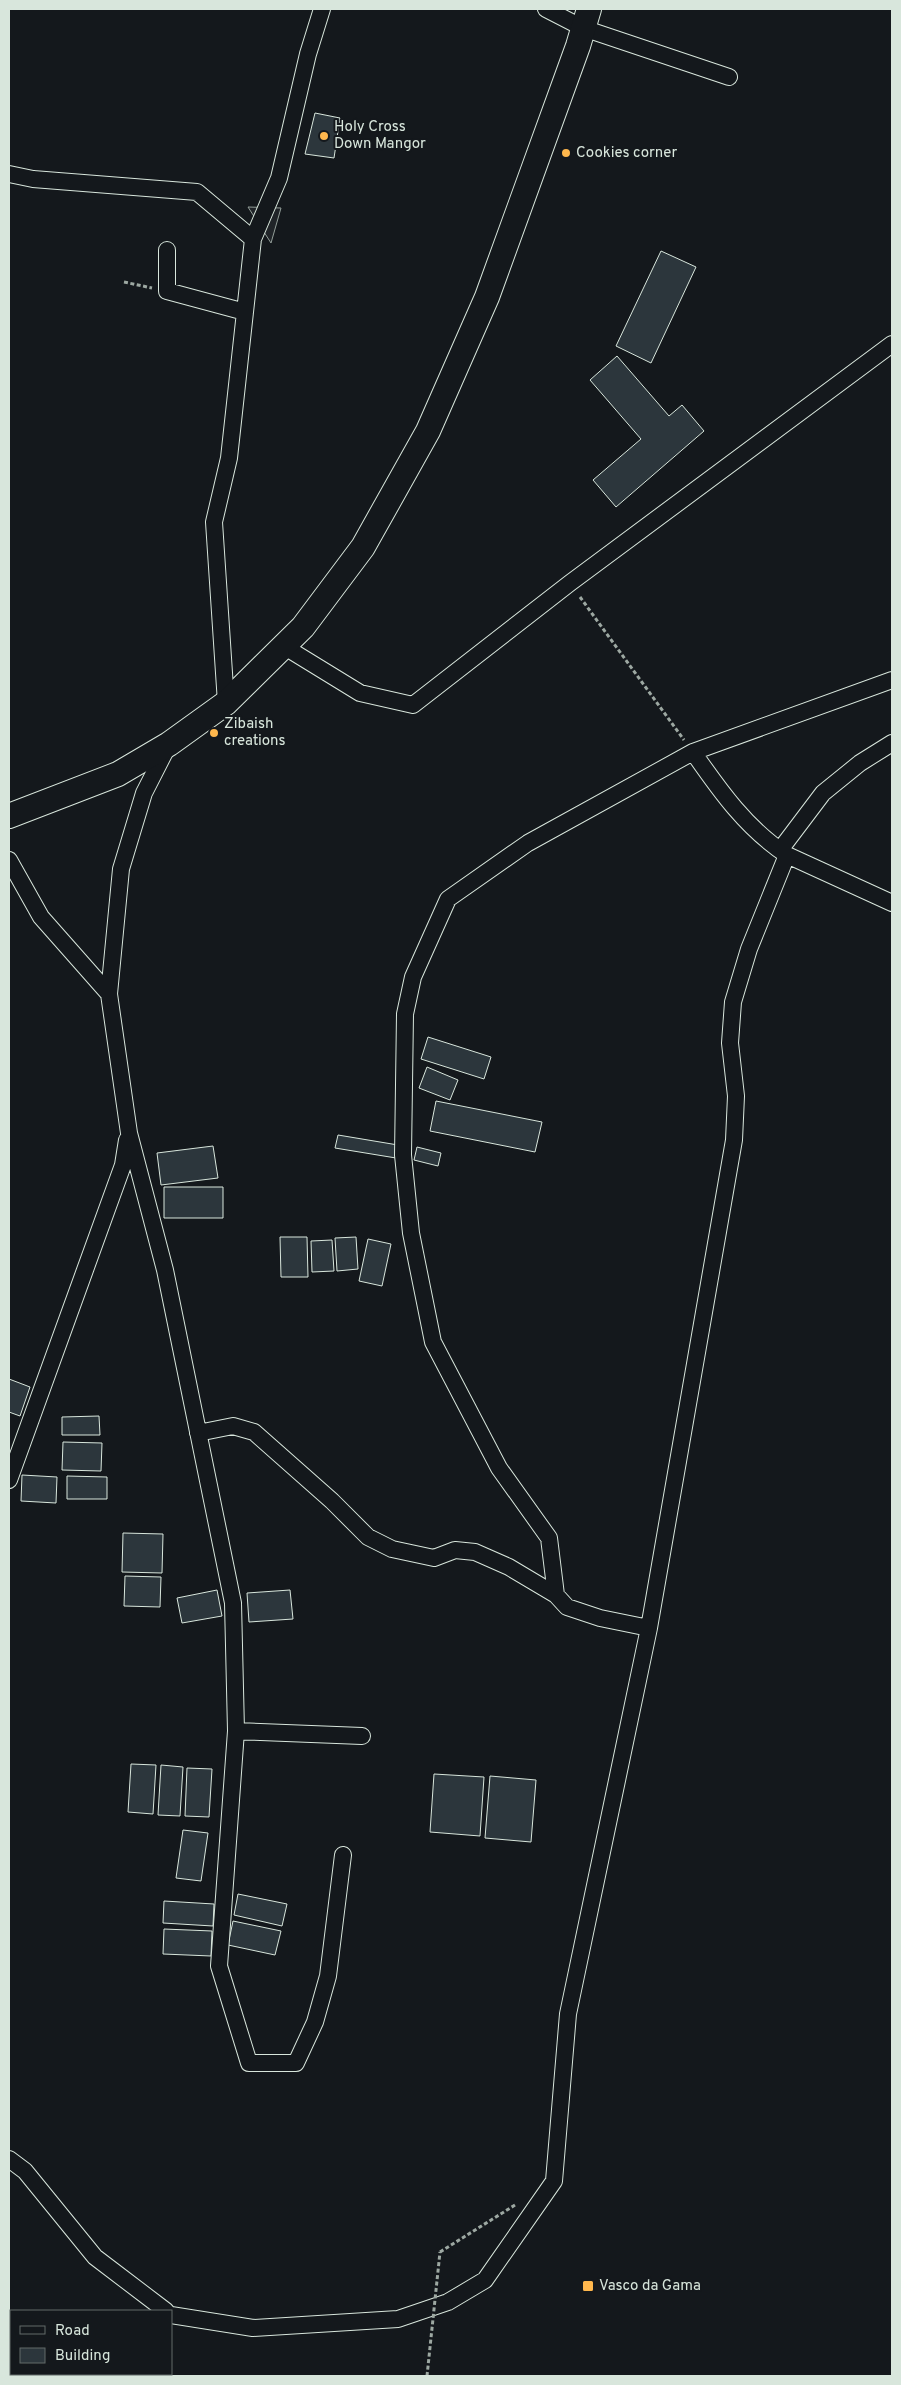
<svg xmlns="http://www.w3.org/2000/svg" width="901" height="2385" font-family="Overpass,sans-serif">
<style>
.green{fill:#202428;stroke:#939e99}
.building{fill:#2c363c;stroke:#d8e6dc}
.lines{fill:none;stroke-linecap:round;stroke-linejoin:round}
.minor-casing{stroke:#d8e6dc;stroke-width:18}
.secondary-casing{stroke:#d8e6dc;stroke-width:26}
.path{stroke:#9da8a2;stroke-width:3;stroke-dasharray:4 2.5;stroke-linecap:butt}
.minor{stroke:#14181c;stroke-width:16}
.secondary{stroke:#14181c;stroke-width:24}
.path-bridge{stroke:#9da8a2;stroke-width:3;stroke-dasharray:4 2.5;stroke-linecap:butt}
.poi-dot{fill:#ffb74d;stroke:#14181c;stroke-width:2}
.labels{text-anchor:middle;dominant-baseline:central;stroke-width:4;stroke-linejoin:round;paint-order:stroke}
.poi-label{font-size:15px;fill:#d8e6dc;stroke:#14181c;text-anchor:start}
</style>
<rect width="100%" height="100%" fill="#14181c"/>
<path class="green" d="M248,207L281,208L271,243Z"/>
<path class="building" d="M315,113L340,118L334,158L305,154Z
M661,251L696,267L651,363L616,346Z
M617,356L669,416L682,405L704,431L616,507L593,480L641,439L590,380Z
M428,1037L491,1057L484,1079L421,1059Z
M427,1067L458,1080L450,1100L419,1088Z
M436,1101L542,1122L535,1152L430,1131Z
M338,1135L398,1145L396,1158L335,1148Z
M213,1146L218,1178L161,1185L157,1153Z
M417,1147L441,1153L438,1166L414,1160Z
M164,1187H223V1218H164Z
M280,1237H307L308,1277H281Z
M356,1237L358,1269L337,1271L335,1238Z
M368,1239L391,1244L382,1286L359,1281Z
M332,1240L334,1271L312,1272L311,1241Z
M9,1379L30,1387L20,1416L9,1412Z
M99,1416L100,1435H62V1417Z
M63,1442L102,1443L101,1471L62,1470Z
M22,1475L57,1477L56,1503L21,1501Z
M67,1476L107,1477V1499H67Z
M123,1533L163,1534L162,1573L122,1572Z
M125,1576L161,1577L160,1607L124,1606Z
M217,1590L222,1616L182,1623L177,1598Z
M290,1590L293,1619L249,1622L247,1593Z
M131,1764L156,1765L153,1814L128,1812Z
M161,1765L183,1767L180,1816L158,1815Z
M187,1768L212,1769L209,1817L185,1816Z
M434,1774L484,1777L480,1836L430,1832Z
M490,1776L536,1780L531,1842L485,1838Z
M183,1830L208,1833L201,1881L176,1878Z
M238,1894L287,1904L282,1926L234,1915Z
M164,1901L214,1904L213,1926L163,1923Z
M233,1921L281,1931L275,1955L228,1945Z
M164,1929L212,1931L211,1956L163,1954Z"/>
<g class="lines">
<defs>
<path id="minor" d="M546,9L583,28L729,77
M9,174L33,179L197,192L253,239
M167,250V291L245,312
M285,647L360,693L413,705L570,583L892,344
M226,703L214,522L229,458L253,239L279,178L308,54L322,9
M168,746L144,793L121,869L109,994L129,1133L165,1270L233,1603L236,1731L219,1966L249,2063H296L315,2022L328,1976L343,1855
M693,752C720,791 747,829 787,855
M780,850L823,793L860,763L892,743
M9,860L41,917L109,994
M198,1433L233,1426L254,1432L332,1501L368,1537L392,1549L434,1558L455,1550L475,1552L509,1567L556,1595L567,1607L600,1618L649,1628
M9,1480L123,1165L127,1140
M556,1595L549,1538L499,1468L433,1342L411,1233L403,1155L405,1014L413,977L448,899L528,843L693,752L892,680
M236,1731L362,1736
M9,2159L25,2171L95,2257L166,2311
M171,2315L253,2328L398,2319L448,2302L485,2280L554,2181L568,2014L649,1628L734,1140L736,1096L730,1043L733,1002L749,949L787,855L892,903"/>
<path id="secondary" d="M9,816L118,774L169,744L226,703L303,627L363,547L428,431L487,297L578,46L589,9"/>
</defs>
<use href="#minor" class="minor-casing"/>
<use href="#secondary" class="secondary-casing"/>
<path class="path" d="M124,282L152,288
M580,597L684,740
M440,2252L515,2205"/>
<use href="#minor" class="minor"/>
<use href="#secondary" class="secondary"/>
<path class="path-bridge" d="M427,2376L440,2252"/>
</g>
<g class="poi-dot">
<circle cx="324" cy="136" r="5"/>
<circle cx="566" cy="153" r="5"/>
<circle cx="214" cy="733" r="5"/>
<rect x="582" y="2280" width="12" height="12" rx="2.5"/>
</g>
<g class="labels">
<g class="poi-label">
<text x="334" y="127">Holy Cross<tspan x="334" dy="17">Down Mangor</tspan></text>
<text x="576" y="153">Cookies corner</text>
<text x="224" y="724">Zibaish<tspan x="224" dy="17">creations</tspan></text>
<text x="599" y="2286">Vasco da Gama</text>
</g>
</g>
<rect width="901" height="2385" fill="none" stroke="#d8e6dc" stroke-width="20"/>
<rect x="10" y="2310" width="162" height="65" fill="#14181c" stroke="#626a69"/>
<rect x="20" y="2326" width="25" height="8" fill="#14181c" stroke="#626a69"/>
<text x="55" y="2335" font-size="15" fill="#d8e6dc">Road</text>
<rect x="20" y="2348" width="25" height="15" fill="#2c363c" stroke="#626a69"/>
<text x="55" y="2360" font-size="15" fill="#d8e6dc">Building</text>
</svg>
